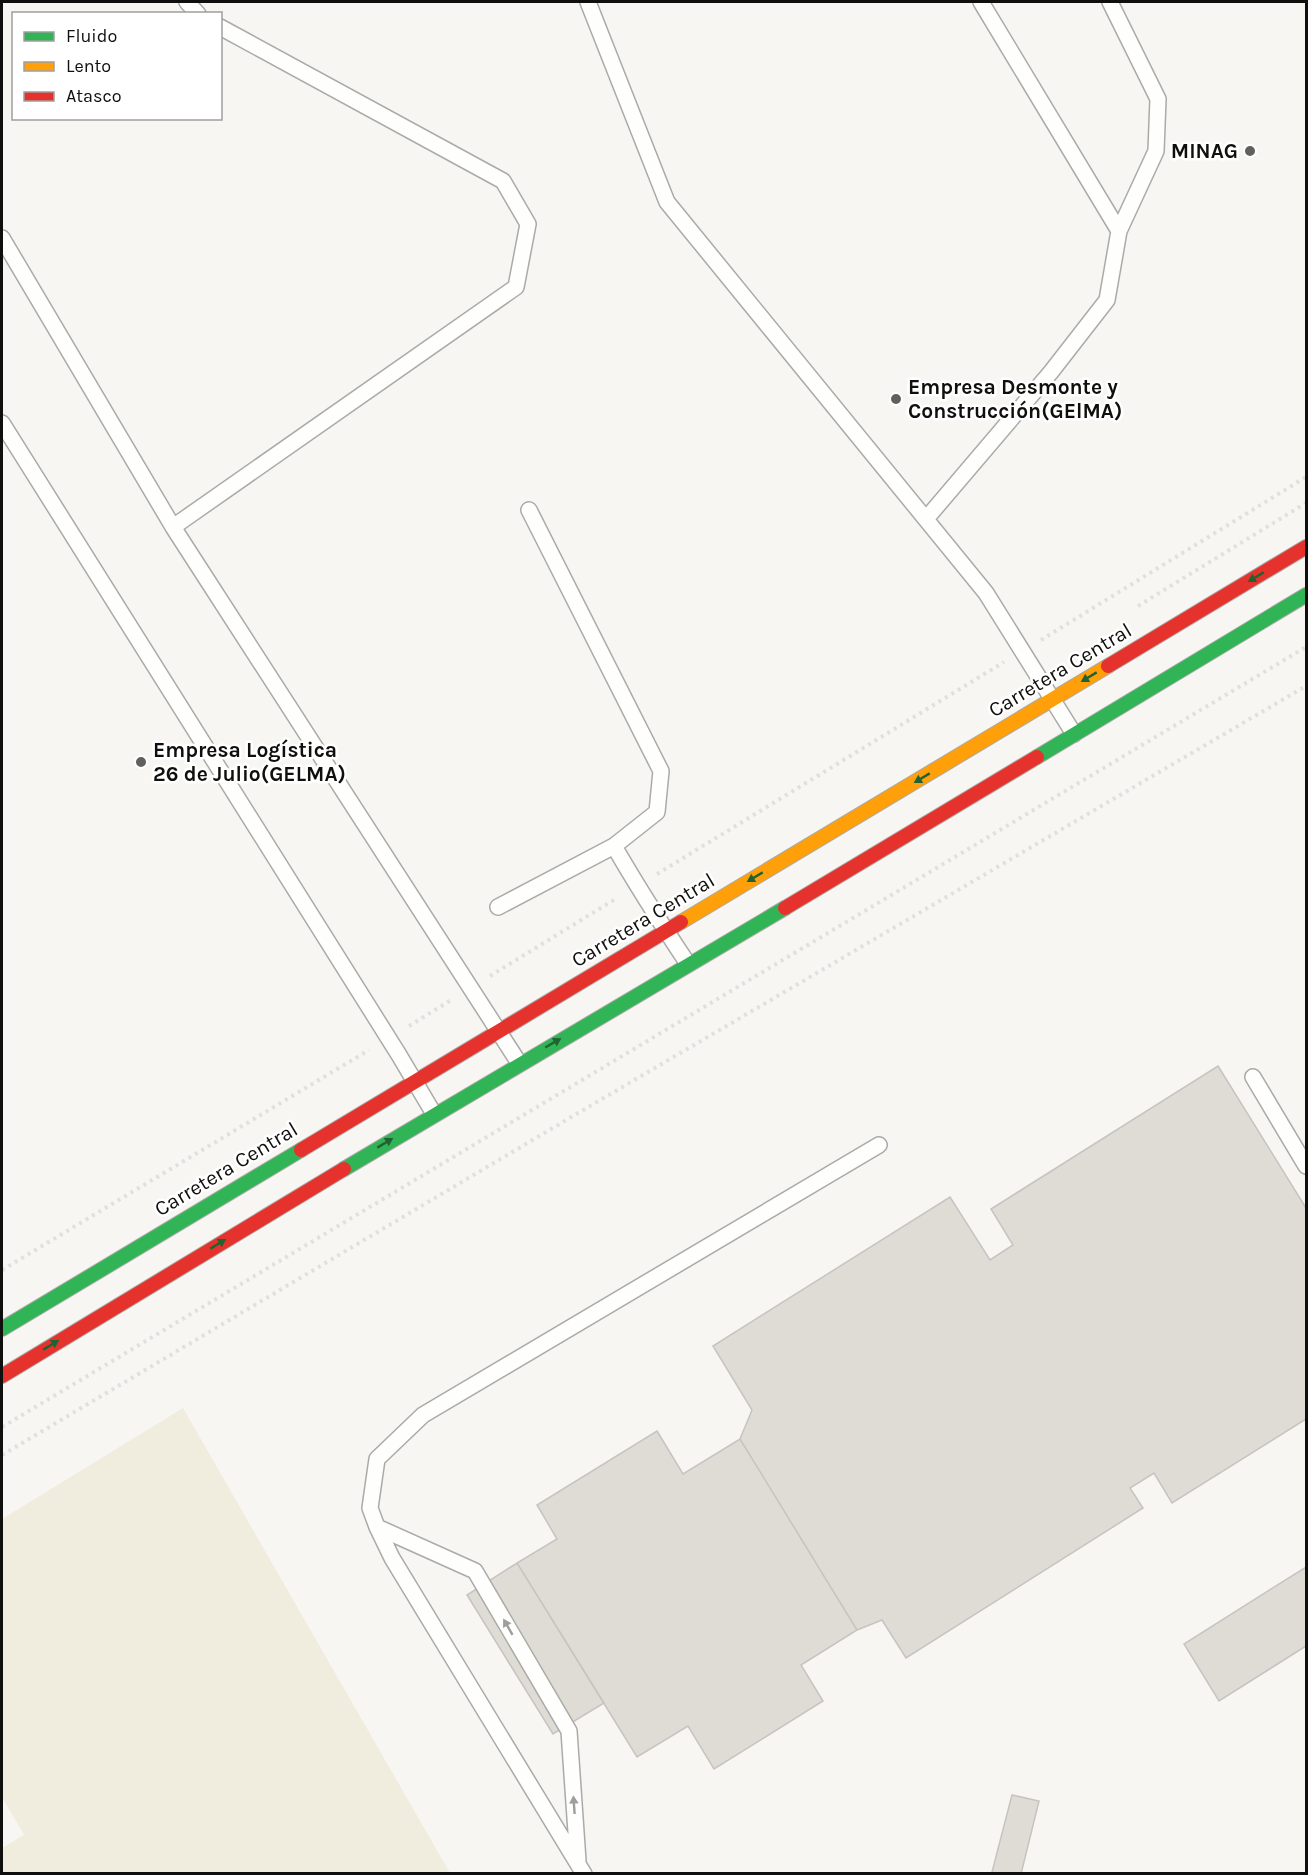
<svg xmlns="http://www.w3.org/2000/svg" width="1308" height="1875" font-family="Karla,sans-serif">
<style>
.green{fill:#f0eddf}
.building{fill:#dedcd4;stroke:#c5c4c2;stroke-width:1.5}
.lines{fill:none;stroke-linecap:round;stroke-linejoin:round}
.lane-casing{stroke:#aaaaa7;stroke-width:18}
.fast-casing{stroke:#aaaaa7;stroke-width:16}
.slow-casing{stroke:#aaaaa7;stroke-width:16}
.jam-casing{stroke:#aaaaa7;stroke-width:16}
.path{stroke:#e0e0df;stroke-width:4;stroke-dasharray:3 4.5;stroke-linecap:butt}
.lane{stroke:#fefefd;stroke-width:15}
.fast{stroke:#30b455;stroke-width:14}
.slow{stroke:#ff9f0a;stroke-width:14}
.jam{stroke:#e5322d;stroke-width:14}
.oneway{fill:#206231}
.oneway2{fill:#9e9e9d}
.poi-dot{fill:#60605d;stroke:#fff;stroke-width:2}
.labels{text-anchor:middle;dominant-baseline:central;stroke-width:5;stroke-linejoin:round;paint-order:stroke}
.poi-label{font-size:21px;font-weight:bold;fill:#0f0f0d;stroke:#fff;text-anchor:start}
.street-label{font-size:21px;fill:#0f0f0d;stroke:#fff}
</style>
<rect width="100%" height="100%" fill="#f7f6f2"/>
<path class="green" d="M183,1408L450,1873H2V1848L24,1835L2,1797V1519Z"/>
<path class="building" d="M1218,1066L1306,1208V1419L1172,1503L1154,1473L1130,1488L1143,1508L906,1658L882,1620L857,1630L740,1439L752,1410L713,1346L950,1197L990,1260L1013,1245L991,1209Z
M657,1431L683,1474L740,1439L857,1630L801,1665L823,1701L714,1769L688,1726L637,1757L517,1563L557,1539L537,1505Z
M517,1563L604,1703L553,1734L467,1595Z
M1306,1567V1646L1219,1701L1184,1644Z
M1012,1795L1039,1801L1021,1874H997L992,1872Z"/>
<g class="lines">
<defs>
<path id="lane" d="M187,2L198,14
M588,2L667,202L986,593L1074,734
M1110,2L1158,99L1156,151L1119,231
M220,27L503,181L528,224L516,287L173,527L519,1063
M2,238L173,527
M2,423L399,1055L434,1114
M529,510L661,771L657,812L614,846C637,886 662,925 688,964
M926,519L1051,372L1107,300L1119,231L981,2
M498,907L614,846
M1253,1077L1306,1166
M377,1527L475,1571L569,1731L578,1861
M584,1874L392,1558L377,1527L370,1508L377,1459L423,1415L879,1145"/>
<path id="fast" d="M1037,757L1306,595
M344,1169L785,908
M2,1329L301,1150"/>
<path id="slow" d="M681,922L1108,666"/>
<path id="jam" d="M1108,666L1306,547
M785,908L1037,757
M301,1150L681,922
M2,1376L344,1169"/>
</defs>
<use href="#lane" class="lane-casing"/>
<use href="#fast" class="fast-casing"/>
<use href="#slow" class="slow-casing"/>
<use href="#jam" class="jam-casing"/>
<path class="path" d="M1138,606L1306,503
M1041,640L1306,477
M657,874L1004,662
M490,976L617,898
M409,1026L451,1000
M2,1270L369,1050
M2,1427L1306,647
M2,1455L573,1116L1306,686"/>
<use href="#lane" class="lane"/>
<use href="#fast" class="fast"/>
<use href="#slow" class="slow"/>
<use href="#jam" class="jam"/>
</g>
<defs><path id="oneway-solid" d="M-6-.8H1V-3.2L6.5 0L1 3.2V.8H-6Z" transform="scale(1.5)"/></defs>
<g class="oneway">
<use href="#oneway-solid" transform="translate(1256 577) rotate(149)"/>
<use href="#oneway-solid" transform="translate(1089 677) rotate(149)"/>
<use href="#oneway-solid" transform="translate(922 778) rotate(149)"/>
<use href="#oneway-solid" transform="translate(755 877) rotate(149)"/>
<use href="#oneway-solid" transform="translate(553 1043) rotate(-30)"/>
<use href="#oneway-solid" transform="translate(385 1143) rotate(-31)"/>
<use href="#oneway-solid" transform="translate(218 1244) rotate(-31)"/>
<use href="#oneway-solid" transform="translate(51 1345) rotate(-31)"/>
</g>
<g class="oneway2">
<use href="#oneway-solid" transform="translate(508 1627) rotate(-120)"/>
<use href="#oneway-solid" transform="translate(574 1805) rotate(-94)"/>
</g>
<g class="poi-dot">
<circle cx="1250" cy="151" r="6"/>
<circle cx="896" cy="399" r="6"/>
<circle cx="141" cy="762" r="6"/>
</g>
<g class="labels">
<g class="poi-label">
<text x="1238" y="151" text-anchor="end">MINAG</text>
<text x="908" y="387">Empresa Desmonte y<tspan x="908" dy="24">Construcción(GElMA)</tspan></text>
<text x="153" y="750">Empresa Logística<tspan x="153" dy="24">26 de Julio(GELMA)</tspan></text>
</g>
<g class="street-label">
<text transform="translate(1060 670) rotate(-31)">Carretera Central</text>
<text transform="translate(643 920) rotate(-31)">Carretera Central</text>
<text transform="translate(226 1169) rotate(-31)">Carretera Central</text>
</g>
</g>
<rect width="1308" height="1875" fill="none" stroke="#0f0f0d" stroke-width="6"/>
<rect x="12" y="12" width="210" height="108" fill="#ffffff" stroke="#9f9f9e" stroke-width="1.5"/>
<rect x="24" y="32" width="30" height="9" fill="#30b455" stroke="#9f9f9e" stroke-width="1.5"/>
<text x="66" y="42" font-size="18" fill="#0f0f0d">Fluido</text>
<rect x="24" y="62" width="30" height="9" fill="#ff9f0a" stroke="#9f9f9e" stroke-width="1.5"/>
<text x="66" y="72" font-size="18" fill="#0f0f0d">Lento</text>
<rect x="24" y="92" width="30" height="9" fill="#e5322d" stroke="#9f9f9e" stroke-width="1.5"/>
<text x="66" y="102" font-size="18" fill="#0f0f0d">Atasco</text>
</svg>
